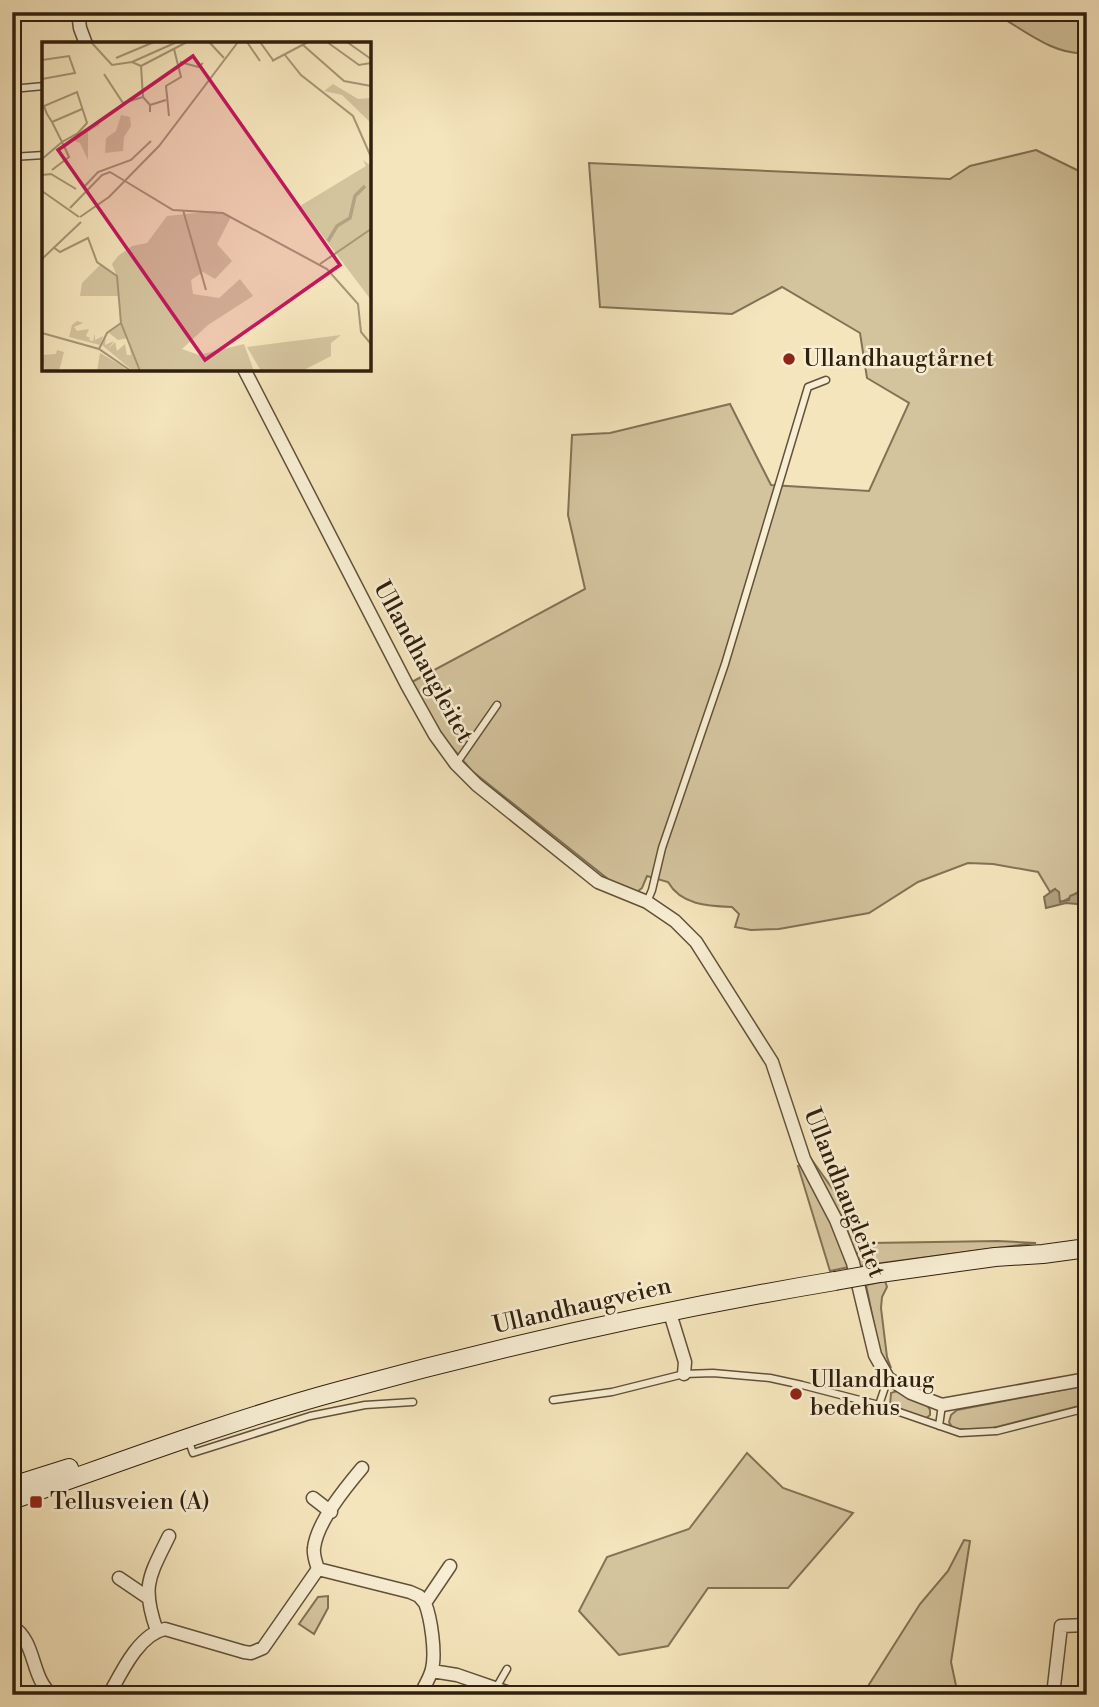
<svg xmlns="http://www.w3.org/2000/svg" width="1099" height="1707" font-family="'Libre Bodoni',serif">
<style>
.green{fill:#d4c49e;stroke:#827256;stroke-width:2}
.water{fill:#b2a281;stroke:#7e6e53;stroke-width:2}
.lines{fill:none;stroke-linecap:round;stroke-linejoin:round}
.service-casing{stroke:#61513a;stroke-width:9}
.minor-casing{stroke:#61513a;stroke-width:15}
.secondary-casing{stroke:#30200e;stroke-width:20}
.service{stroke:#f8eed3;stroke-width:6}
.minor{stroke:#f8eed3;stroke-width:12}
.secondary{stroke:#f8eed3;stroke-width:18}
.secondary-bridge-casing{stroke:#30200e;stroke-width:20;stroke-linecap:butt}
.secondary-bridge{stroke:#f8eed3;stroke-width:18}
.poi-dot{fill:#8f2418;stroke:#f8eed3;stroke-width:2.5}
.labels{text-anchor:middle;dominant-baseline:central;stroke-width:5;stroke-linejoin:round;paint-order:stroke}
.poi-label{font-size:24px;fill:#30200e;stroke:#f8eed3;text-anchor:start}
.street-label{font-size:24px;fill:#30200e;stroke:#f8eed3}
.inset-river{fill:none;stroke:#b2a281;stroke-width:3.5}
.inset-road{fill:none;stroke:#a69676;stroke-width:2}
.view{fill:#c2185b;fill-opacity:0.15;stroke:#c2185b;stroke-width:3.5}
.inset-edge{fill:none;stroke:#30200e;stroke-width:3.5}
</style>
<rect width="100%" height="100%" fill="#f5e5bc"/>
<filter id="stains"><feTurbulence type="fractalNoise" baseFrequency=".00286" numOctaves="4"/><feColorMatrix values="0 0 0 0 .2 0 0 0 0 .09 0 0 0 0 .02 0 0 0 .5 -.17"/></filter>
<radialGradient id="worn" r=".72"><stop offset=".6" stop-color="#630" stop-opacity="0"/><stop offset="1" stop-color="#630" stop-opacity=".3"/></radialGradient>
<path class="green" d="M992,12H1087V53C1052,56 1021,27 992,12Z
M1036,150L1077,170L1087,164V889C1073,891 1072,900 1060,902L1055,889L1050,892L1038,872L993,864L968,863L918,882L869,913L779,929L751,930L735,927L739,914L732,907C708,906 681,905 668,882L647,876L642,888L637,892L613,883L472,771L444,738L410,683L585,589L568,515L572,435L610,433L730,404L771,485L869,491L909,403L867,378L860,333L782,287L732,314L600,307L589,163L950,179L970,166Z
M809,1156L865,1234L866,1239L856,1255L847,1230Z
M801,1165L831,1222L849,1267L830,1271L798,1166Z
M998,1241L1036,1243L859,1266L858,1261L870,1243Z
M885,1281L887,1287L882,1297L881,1308L887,1357L891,1368L880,1353L866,1285Z
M1087,1385V1404L985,1430L953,1429L949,1422L951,1415L957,1410Z
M897,1391L927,1405L930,1410V1415L924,1420L890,1405L891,1393Z
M747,1453L783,1488L853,1513L788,1588H708L668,1646L619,1655L579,1611L607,1557L689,1529Z
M964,1540L970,1541L951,1662L958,1695H771V1687L863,1694L920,1604L948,1571Z
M328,1596V1608L314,1634L299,1624L318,1597Z"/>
<path class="water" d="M1055,889L1059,892L1060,902L1069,900L1070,896L1087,889V905L1066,903L1046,908L1044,897Z"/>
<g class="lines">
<defs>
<path id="service" d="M12,89L44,86
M12,157L44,155
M456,764L497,705
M647,902L652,890L662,848L725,664L808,387L826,380
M553,1400L612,1392L684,1374L713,1373L770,1378L802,1385L879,1405L960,1433L997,1431L1087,1408
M879,1405L888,1378
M939,1426L942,1405
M188,1439L193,1453L310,1416L365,1405L413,1402
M496,1688L507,1669"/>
<path id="minor" d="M78,12L80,28L86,44
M244,369L407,685L435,735L456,764L477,785L598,882L647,902L675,921L696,942L772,1062L804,1159L836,1220L853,1263L875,1355L888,1378L911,1393L942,1405L1087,1379
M669,1310L685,1362L684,1374
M313,1498L331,1512
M318,1569L410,1592L419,1596L425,1603L450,1566
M119,1578L147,1597
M12,1626C37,1642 30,1677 52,1695
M157,1631C141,1586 149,1577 169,1536
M432,1671L457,1675L515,1695
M109,1695C121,1673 139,1634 165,1629L244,1652L251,1653L263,1648L318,1569C316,1563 313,1555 314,1548C317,1522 346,1487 362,1468
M420,1695C424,1687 430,1678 432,1669C436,1653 431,1618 425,1603
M1053,1695L1061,1626L1087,1625"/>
<path id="secondary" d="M880,1273L995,1257L1043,1254L1087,1248
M12,1486L69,1468
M12,1500C120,1462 228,1421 339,1391C502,1346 668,1309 835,1281"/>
</defs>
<use href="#service" class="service-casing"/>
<use href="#minor" class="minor-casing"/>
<use href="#secondary" class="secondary-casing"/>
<use href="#service" class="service"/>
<use href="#minor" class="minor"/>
<use href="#secondary" class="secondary"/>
<defs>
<path id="secondary-bridge" d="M835,1281L880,1273"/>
</defs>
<use href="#secondary-bridge" class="secondary-bridge-casing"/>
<use href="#secondary-bridge" class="secondary-bridge"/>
</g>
<g class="poi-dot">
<circle cx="789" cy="359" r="7"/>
<circle cx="796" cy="1394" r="7"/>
<rect x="29" y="1495" width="14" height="14" rx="3.5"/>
</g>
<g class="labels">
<g class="poi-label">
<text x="803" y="359">Ullandhaugtårnet</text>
<text x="810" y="1380">Ullandhaug<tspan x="810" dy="28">bedehus</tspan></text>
<text x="50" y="1502">Tellusveien (A)</text>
</g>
<g class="street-label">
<text transform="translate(423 662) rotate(61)">Ullandhaugleitet</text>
<text transform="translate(844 1193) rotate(68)">Ullandhaugleitet</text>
<text transform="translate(582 1306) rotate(-13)">Ullandhaugveien</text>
</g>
</g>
<g transform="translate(42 42)">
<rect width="329" height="329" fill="#f5e5bc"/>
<path d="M291,42L316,57L329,56V81L300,53L282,49ZM79,73L88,75L89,84L82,95L81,109L63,111L64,96L74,89ZM56,80L58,83L46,90V118L38,101L28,97ZM321,118L329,124V258L258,164L324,124ZM173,169L189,175L175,202L190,219L173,237L161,230L149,238L151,252L177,256L198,237L211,254L166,283L140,307L157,313L202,302L212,329H91L60,303L64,295L63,303L72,299L66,307L73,300L75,309L83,302L85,313H89L86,296L76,298L67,291L78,283L77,254H38L40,241L58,223L74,232L70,222L76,214L90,204L105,201L125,174ZM35,279L41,281L32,285L35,289L47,287L44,294L48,296L52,290L47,298L51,299L53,291V298L61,294L58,303L27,295L30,283ZM299,293L289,301V314L260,329H219L205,305ZM15,308L22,310L17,329H3L0,313L14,312ZM58,311L80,324L85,329H55Z" fill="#d4c49e"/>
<path class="inset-river" d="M286,199L295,184L308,176L313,154L323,144"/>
<path class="inset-road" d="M49,0L70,23L90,20L99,24M167,0L182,16M205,0L218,19M218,0L231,18M285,0L317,23L329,21M305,0L329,17M261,3L302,39L329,44M243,13L259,33L311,74L329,115M74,16L112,0M0,18L27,14L33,31L0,37M230,19L266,0M90,20L135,0M138,20L156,25L161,21M99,24L145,0M99,24L101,55L108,63M62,32L81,61L101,55M108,70V63L124,58M127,74L124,44L139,35L132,7M10,80L40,67M0,117L20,100L36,91L45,81L35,50L2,64L5,72L10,80L22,104L27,115L10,128M0,133L9,132L34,147M41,146L56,130L89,118L109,99M0,149L37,175M28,166L60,133L68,130L131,168L181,171L285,227L316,262L319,290L329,302M141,168L164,248M38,175L67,155L117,104L196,0M11,205L18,210L46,196L55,220L75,234L79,281L65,291L57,307M0,217L39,180M278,222L329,187M79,281L98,329M0,291L57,307L89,329"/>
<path class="view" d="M151,14L298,223L163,318L16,108Z"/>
<rect width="329" height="329" class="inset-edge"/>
</g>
<rect width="1099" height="1707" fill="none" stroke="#f5e5bc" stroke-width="42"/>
<rect x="14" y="14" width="1071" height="1679" fill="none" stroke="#30200e" stroke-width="3.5"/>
<rect x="21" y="21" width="1057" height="1665" fill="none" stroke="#30200e" stroke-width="2"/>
<rect width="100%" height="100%" filter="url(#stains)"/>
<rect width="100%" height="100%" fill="url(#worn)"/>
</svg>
